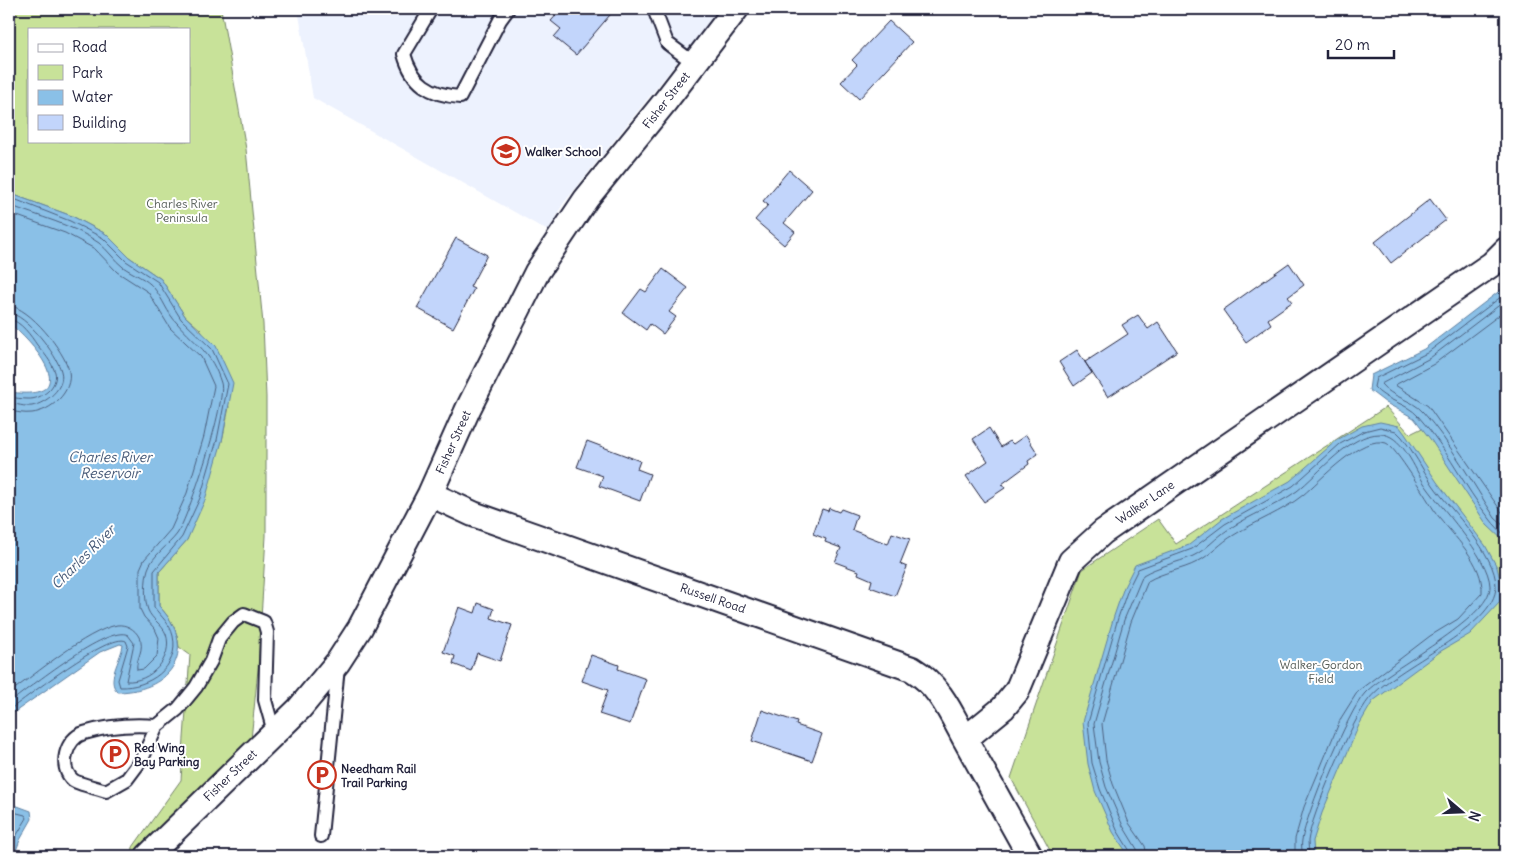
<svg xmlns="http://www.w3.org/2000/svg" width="1515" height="865" font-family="Delius,sans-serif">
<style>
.built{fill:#edf2fe}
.green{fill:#c8e299;stroke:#75826a;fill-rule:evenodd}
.water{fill:#8ac0e7;stroke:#6081a2}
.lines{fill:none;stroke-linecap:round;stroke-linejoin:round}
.shore{stroke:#4c6180;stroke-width:1}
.building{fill:#c2d5fb;stroke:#22223b}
.lane-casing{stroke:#22223b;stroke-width:16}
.street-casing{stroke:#22223b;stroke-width:28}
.lane{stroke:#fff;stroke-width:12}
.street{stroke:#fff;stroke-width:24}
.labels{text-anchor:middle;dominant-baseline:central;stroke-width:4;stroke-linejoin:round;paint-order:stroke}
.street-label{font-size:12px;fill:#22223b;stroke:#fff}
.poi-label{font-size:12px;font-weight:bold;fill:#22223b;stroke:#fff;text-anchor:start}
.park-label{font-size:12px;fill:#545c57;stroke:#fff}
.water-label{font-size:14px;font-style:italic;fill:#465977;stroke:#fff}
</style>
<rect width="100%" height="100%" fill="#fff"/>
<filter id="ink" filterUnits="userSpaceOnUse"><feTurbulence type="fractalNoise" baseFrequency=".02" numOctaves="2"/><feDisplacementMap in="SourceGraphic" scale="10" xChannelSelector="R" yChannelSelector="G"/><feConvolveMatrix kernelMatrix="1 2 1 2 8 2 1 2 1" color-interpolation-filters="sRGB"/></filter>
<g filter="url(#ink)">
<path class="built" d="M298,9H720L563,204L548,231L313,98Z"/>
<path class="green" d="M9,9H221L246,149L263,324L266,397V536L258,669L250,750L144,856H132L133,847L181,780L190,655L179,647C177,629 171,619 159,606V572L187,540L222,441L229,407L201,330L185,316L161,279L129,257L106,234L72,216L14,195L9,191ZM29,29H189V141H29Z
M1506,387V856H1053L1011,778L1082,570L1158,519L1176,544L1386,407L1410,434Z"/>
<path class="water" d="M9,191L14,195L72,216L106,234L129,257L161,279L185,316L216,346L233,383L222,441L205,500L187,540L159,572V606C199,648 173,691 118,692C105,681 121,660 123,645L120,644L100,652L9,716V392C84,402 37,346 9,323Z
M1506,286V543L1487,525L1431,440L1414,418L1386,403L1369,390L1371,375L1424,349Z
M1380,422L1399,426L1405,434L1437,482L1485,545L1497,567L1501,583L1500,602L1470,634L1441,651L1373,701L1359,725L1322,813L1313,841L1314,856H1129L1113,832L1095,791L1088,764L1083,722L1114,616L1124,587L1135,565L1189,545L1222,519L1290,481L1337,440L1362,426Z
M12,804L31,811L32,819L20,840L14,856H9V807Z"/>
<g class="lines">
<path class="shore" d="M9,197L70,221L103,238L126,261L158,282L181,319L212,349L228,384L217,440L200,498L182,537L154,571V607C161,617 170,623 173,636C180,668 148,688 120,687L118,680L128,646L126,641C109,632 26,698 9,710
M9,205C39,217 72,224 99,243C108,250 114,260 123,267C133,274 147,279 154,288C163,299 167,313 177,323C197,346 211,351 221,383C227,401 189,516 177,534C169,545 152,556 148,569C145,579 144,600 148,610C152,620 162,624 166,634C174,658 150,683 126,681L134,643L128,635C108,624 29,688 9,703
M9,213L65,233L95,249L117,272L148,292L170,328L201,357L214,386L204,436L187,493L171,529L144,560L140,569V609L144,617L155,629L159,638L157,656L144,669L137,670C135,659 146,649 139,637C135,629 126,624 117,625C86,631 36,674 9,693
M1506,293L1427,353L1376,378L1374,387C1385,401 1407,403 1418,416C1452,453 1470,502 1506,537
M1506,300L1430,358L1381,384C1392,398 1412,399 1423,412C1451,444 1472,482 1495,518L1506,528
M9,306C29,306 65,352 69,371C73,392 51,411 32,413C24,414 16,412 9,411
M1506,310L1434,364L1395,385L1428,406L1506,518
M9,313C26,314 57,355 61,371C66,388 46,403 32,406C25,407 16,404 9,403
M9,319C21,321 31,336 37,345C44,353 51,361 55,372C59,386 41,400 28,399C22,399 15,398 9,397
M9,811L25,815L27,818L15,838L10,856
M1133,856L1117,830L1100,789L1092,763L1088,723L1118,618L1128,589L1138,569L1192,549L1225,524L1293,486L1340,444L1364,431L1380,427L1396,431L1402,437C1414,452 1422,469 1433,485C1451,511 1496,553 1496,586C1496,628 1395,666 1369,699C1353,718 1311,816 1308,841C1308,846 1309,851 1309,856
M1139,856L1137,849L1123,826L1106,787L1099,762L1094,724L1124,620L1143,575C1158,566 1177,563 1193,556C1206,550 1216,537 1229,529C1250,515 1276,506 1297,491C1319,474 1349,434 1380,434C1401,434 1413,465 1422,480C1439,507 1489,556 1490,586C1491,619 1389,668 1365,693C1348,711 1306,815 1302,840C1301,845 1302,851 1303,856
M1147,856L1145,846L1129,823L1113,784L1106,760L1102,724L1131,622L1148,581C1163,572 1182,570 1197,562C1211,555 1221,542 1234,535C1256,521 1282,512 1303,495C1320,481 1362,434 1386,443C1395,446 1428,501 1436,513C1453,536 1484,563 1482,593L1458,619L1430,636L1358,691L1341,718L1304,807L1295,839V856"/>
</g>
<path class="building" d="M562,9H615L576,55L554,37L561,29L551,21Z
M889,21L912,42L859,99L841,82L857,65L852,60Z
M789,170L812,190L784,223L795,232L784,245L755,220L768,205L763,201Z
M1430,199L1446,220L1391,263L1375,242Z
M456,238L487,255L470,287L474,289L453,328L417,308Z
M1289,263L1304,285L1288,297L1292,302L1268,319L1271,324L1246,342L1223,310Z
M663,269L688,288L669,312L676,317L663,334L650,324L646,330L623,313L641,289L646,292Z
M1138,315L1148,329L1158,322L1177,351L1108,397L1085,362L1128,334L1122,325Z
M1077,350L1092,373L1074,386L1059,362Z
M989,428L1001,447L1010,441L1013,444L1026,435L1038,454L1028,461L1029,464L1002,484L1005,488L984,502L966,476L988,461L973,439Z
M587,441L640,461L637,469L650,474L640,501L599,486L603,476L577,467Z
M829,508L839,512L841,509L857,515L852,530L888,544L892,533L910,539L900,564L907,567L895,596L870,587L872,580L858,574L859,571L835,562L841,548L825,542L826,539L813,534L822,509L828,511Z
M478,603L494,609L491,618L512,625L500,661L477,653L471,671L453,664L455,656L443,652L459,607L475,613Z
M591,655L619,665L618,669L646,679L630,724L599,714L608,690L582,681Z
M762,710L797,722L796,725L822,734L812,761L752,741Z"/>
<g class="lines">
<defs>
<path id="lane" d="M431,9L404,54C412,83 430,95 460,97L500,20L508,9
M654,9L667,43L694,63
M157,726C133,724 107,726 84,733C66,738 58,767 73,780C78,784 98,788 106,791L127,779L142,759L157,726L178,709L196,687L211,661L219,639L233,622L244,614L264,622L267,632L265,700L274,732
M321,836L338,667"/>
<path id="street" d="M430,494L473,514L912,669C939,685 951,713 965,739
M148,856L299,709L338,662L360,628L430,494L468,409L537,272L586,199L664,103L736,9
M1030,856L965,739L1003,708L1017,691L1071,561L1103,532L1492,264L1506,250"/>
</defs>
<use href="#lane" class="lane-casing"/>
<use href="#street" class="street-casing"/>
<use href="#lane" class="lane"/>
<use href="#street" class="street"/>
</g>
</g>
<defs>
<symbol id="school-ring" viewBox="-11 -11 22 22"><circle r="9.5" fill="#fff" stroke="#c8321e" stroke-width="1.5"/><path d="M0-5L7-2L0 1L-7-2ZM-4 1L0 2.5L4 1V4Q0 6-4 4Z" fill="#c8321e"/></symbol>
<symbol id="parking-ring" viewBox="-11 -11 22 22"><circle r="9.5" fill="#fff" stroke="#c8321e" stroke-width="1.5"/><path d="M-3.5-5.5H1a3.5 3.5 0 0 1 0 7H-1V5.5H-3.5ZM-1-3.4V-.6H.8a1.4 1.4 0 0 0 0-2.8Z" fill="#c8321e"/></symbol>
</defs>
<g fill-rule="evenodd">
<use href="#school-ring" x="490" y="135" width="32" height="32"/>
<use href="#parking-ring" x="99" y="738" width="32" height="32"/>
<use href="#parking-ring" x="306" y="759" width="32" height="32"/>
</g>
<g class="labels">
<g class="street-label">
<text transform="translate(666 100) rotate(-52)">Fisher Street</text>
<text transform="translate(453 442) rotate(-66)">Fisher Street</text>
<text transform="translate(1145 502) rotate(-34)">Walker Lane</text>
<text transform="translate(713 598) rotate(19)">Russell Road</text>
<text transform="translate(230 775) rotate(-44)">Fisher Street</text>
</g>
<g class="poi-label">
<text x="525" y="151">Walker School</text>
<text x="134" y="747">Red Wing<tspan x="134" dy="14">Bay Parking</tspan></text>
<text x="341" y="768">Needham Rail<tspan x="341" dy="14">Trail Parking</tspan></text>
</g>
<g class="park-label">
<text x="182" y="203">Charles River<tspan x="182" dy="14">Peninsula</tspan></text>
<text x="1321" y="664">Walker-Gordon<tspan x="1321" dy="14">Field</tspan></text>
</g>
<g class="water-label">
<text x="110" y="457">Charles River<tspan x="110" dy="16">Reservoir</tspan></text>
<text transform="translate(83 557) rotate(-45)">Charles River</text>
</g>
</g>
<rect width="1515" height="865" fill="none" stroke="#fff" stroke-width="30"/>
<rect x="15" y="15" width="1485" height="835" fill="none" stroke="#22223b" stroke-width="2" filter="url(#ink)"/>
<rect x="28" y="28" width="162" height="115" fill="#ffffff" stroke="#a7a7b1"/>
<rect x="38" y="44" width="25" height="8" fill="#ffffff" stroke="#a7a7b1"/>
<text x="72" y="52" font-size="15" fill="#22223b">Road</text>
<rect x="38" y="65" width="25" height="15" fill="#c8e299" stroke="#a7a7b1"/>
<text x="72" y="78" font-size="15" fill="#22223b">Park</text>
<rect x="38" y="90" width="25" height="15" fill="#8ac0e7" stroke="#a7a7b1"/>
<text x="72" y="102" font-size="15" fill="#22223b">Water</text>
<rect x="38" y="115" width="25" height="15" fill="#c2d5fb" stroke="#a7a7b1"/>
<text x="72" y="128" font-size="15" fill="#22223b">Building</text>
<g transform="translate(1462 812) rotate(109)" stroke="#ffffff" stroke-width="4" paint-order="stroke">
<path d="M0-4L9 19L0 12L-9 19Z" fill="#22223b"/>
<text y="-8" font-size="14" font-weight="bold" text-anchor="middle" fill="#22223b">N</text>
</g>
<path d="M1328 50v8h66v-8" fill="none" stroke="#22223b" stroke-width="2.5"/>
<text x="1335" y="50" font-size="15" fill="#22223b" stroke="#ffffff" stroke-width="4" paint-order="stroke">20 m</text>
</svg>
